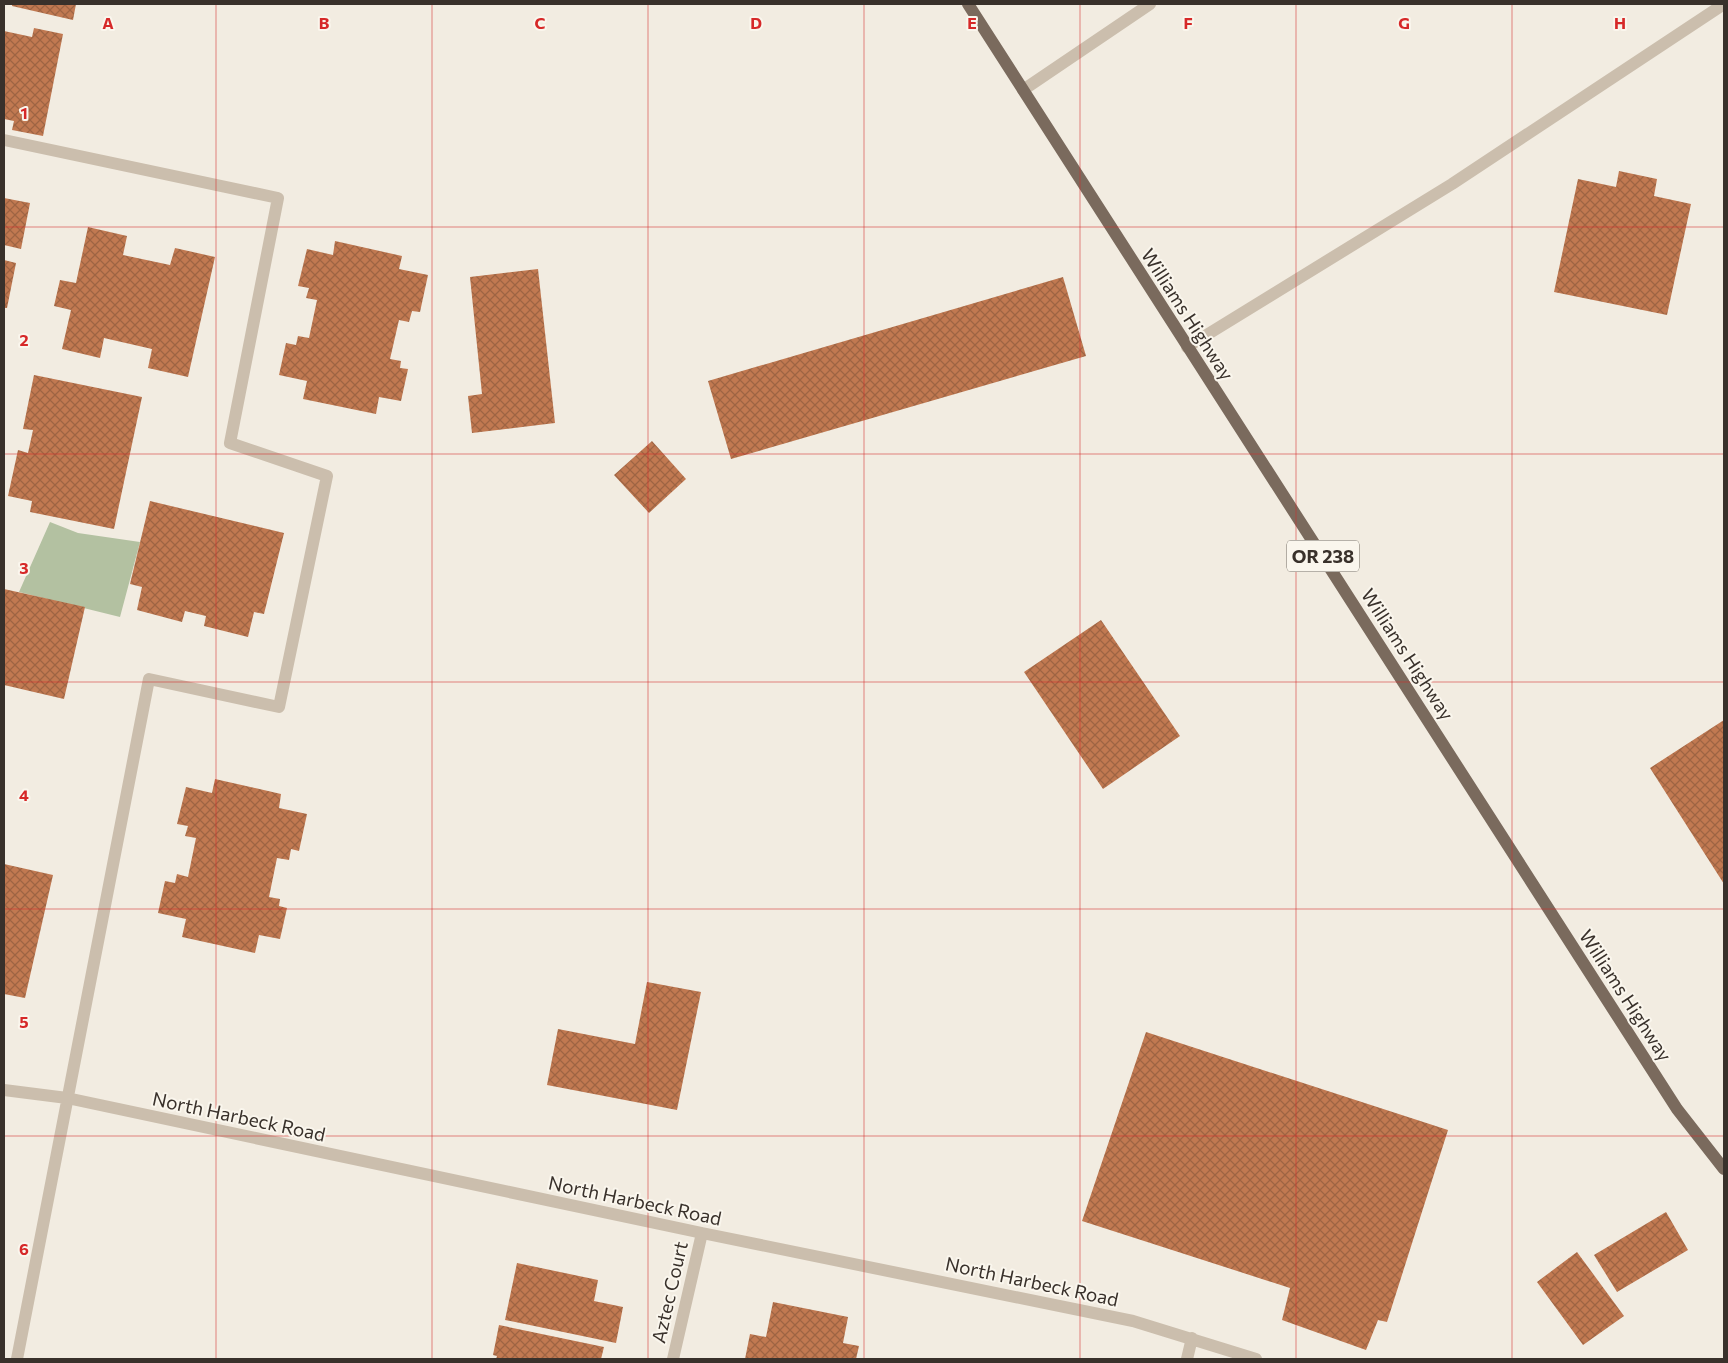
<svg xmlns="http://www.w3.org/2000/svg" width="1728" height="1363" font-family="Commissioner,sans-serif">
<style>
.park{fill:#b3c1a1}
.building{fill:url(#building-cross-hatch)}
.lines{fill:none;stroke-linecap:round;stroke-linejoin:round}
.minor{stroke:#cbbead;stroke-width:12}
.major{stroke:#7a6a5d;stroke-width:12}
.grid{fill:none;stroke:#d62828;stroke-width:1;stroke-opacity:0.55}
.labels{text-anchor:middle;dominant-baseline:central;stroke-width:4;stroke-linejoin:round;paint-order:stroke}
.shield{fill:#faf6ed;stroke:#736c65;stroke-width:1}
.shield-label{font-size:18px;font-weight:bold;fill:#39312b}
.street-label{font-size:19px;fill:#39312b;stroke:#faf6ed}
.grid-label{font-size:16px;text-anchor:middle;font-weight:bold;fill:#d62828;stroke:#faf6ed;stroke-width:4;stroke-linejoin:round;paint-order:stroke}
</style>
<defs>
<pattern id="building-cross-hatch" width="8" height="8" patternUnits="userSpaceOnUse" patternTransform="scale(1.25)"><rect width="8" height="8" fill="#c17951"/><path d="M0 0l8 8M0 8l8-8" fill="none" stroke="#9e6443"/></pattern>
</defs>
<rect width="100%" height="100%" fill="#f2ece1"/>
<path class="park" d="M50,522L78,533L140,542L120,617L19,592Z"/>
<path class="building" d="M12,4H76L73,20L12,6Z
M34,28L63,34L43,136L12,130L14,121L4,119V31L32,37Z
M1619,171L1657,179L1654,196L1691,204L1667,315L1554,292L1578,179L1616,187Z
M4,198L30,203L21,249L4,245Z
M88,227L127,236L123,255L170,265L175,248L215,257L188,377L148,368L152,349L104,338L100,358L62,349L71,310L54,306L60,280L76,283Z
M335,241L402,256L399,269L428,275L420,312L412,311L409,322L399,320L390,359L401,361L400,368L408,369L401,401L379,397L376,414L303,399L307,381L279,375L286,343L296,345L298,336L309,338L317,300L306,298L309,288L298,286L307,249L333,255Z
M4,260L16,263L7,308H4Z
M538,269L555,423L472,433L468,396L482,394L470,277Z
M1063,277L1086,356L731,459L708,381Z
M34,375L142,397L114,529L30,512L32,501L8,496L18,450L28,453L33,430L23,429Z
M652,441L686,479L649,513L614,475Z
M150,501L284,533L264,614L254,612L248,637L204,626L206,616L185,611L182,622L137,610L142,587L130,584Z
M4,589L85,607L64,699L4,685Z
M1101,620L1180,736L1103,789L1024,672Z
M1724,720V884L1650,768Z
M215,779L281,794L279,808L307,814L299,851L291,849L289,860L277,858L269,897L280,899L279,906L287,908L280,939L259,935L255,953L182,937L186,919L158,913L165,881L175,883L177,874L188,877L196,838L185,836L188,826L177,824L186,787L212,793Z
M4,864L53,875L25,998L4,994Z
M647,982L701,992L677,1110L547,1085L558,1029L635,1044Z
M1146,1032L1448,1130L1387,1322L1378,1320L1366,1350L1282,1320L1290,1288L1082,1221Z
M1666,1212L1688,1250L1617,1292L1594,1255Z
M1577,1252L1624,1316L1583,1345L1537,1282Z
M517,1263L598,1280L594,1301L623,1307L616,1343L505,1320Z
M773,1302L848,1317L843,1343L859,1346L856,1359H745L750,1334L766,1337Z
M499,1325L604,1347L601,1359H496L497,1356L493,1355Z"/>
<g class="lines">
<path class="minor" d="M1023,90L1150,4
M4,140L278,198L230,443L327,476L279,707L149,679L17,1359
M1187,347L1452,184L1724,4
M4,1090L67,1098L702,1233L1133,1321L1256,1359
M673,1359L702,1233
M1187,1359L1192,1338"/>
<path class="major" d="M968,4L1677,1109L1724,1169"/>
</g>
<path class="grid" d="M216,4V1359M432,4V1359M648,4V1359M864,4V1359M1080,4V1359M1296,4V1359M1512,4V1359M4,227H1724M4,454H1724M4,682H1724M4,909H1724M4,1136H1724"/>
<g class="labels">
<rect class="shield" x="1287" y="540.5" width="72" height="31" rx="4"/>
<g class="shield-label">
<text x="1323" y="556">OR 238</text>
</g>
<g class="street-label">
<text transform="translate(1188 314) rotate(57)">Williams Highway</text>
<text transform="translate(1408 654) rotate(57)">Williams Highway</text>
<text transform="translate(1626 995) rotate(57)">Williams Highway</text>
<text transform="translate(239 1116) rotate(12)">North Harbeck Road</text>
<text transform="translate(635 1200) rotate(12)">North Harbeck Road</text>
<text transform="translate(1032 1281) rotate(12)">North Harbeck Road</text>
<text transform="translate(669 1292) rotate(-77)">Aztec Court</text>
</g>
</g>
<g class="grid-label">
<text x="108" y="29">A</text>
<text x="324" y="29">B</text>
<text x="540" y="29">C</text>
<text x="756" y="29">D</text>
<text x="972" y="29">E</text>
<text x="1188" y="29">F</text>
<text x="1404" y="29">G</text>
<text x="1620" y="29">H</text>
<text x="24" y="119">1</text>
<text x="24" y="346">2</text>
<text x="24" y="574">3</text>
<text x="24" y="801">4</text>
<text x="24" y="1028">5</text>
<text x="24" y="1255">6</text>
</g>
<rect width="1728" height="1363" fill="none" stroke="#39312b" stroke-width="10"/>
</svg>
